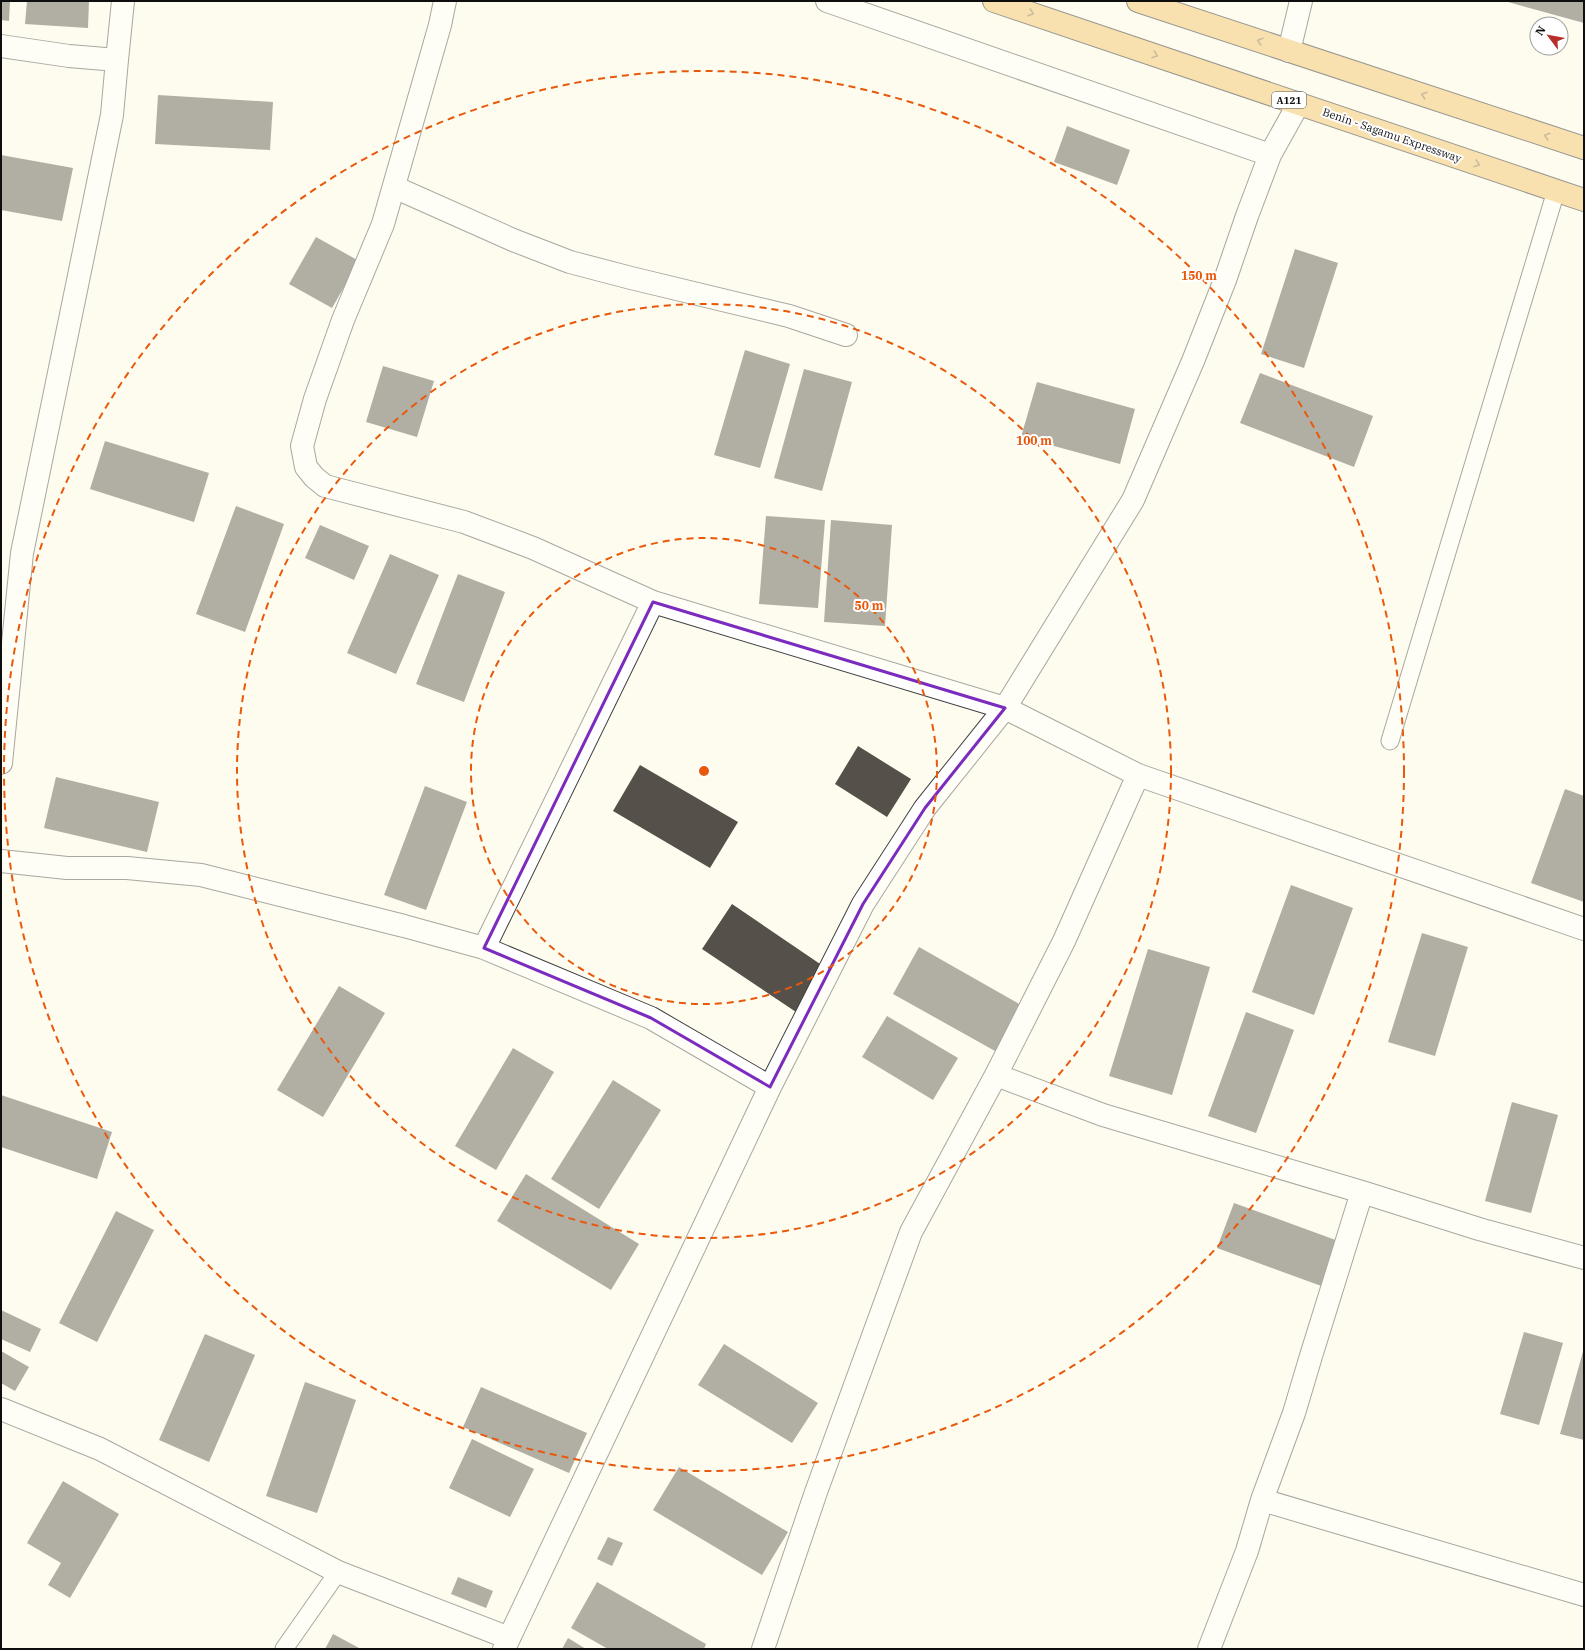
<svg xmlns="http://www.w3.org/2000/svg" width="1585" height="1650" font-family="'IBM Plex Serif',serif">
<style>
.building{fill:#56504a}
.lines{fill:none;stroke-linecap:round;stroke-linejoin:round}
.service-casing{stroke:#414141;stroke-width:19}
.minor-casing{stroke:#414141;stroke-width:24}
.trunk-casing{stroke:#1f1f1f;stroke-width:24}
.service{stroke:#fff;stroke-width:17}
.minor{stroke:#fff;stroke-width:22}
.trunk{stroke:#f1c263;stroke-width:22}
.oneway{stroke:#8b713d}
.marked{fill:none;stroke:#7b2cbf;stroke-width:3;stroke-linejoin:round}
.ring{fill:none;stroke:#e8590c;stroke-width:2;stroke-dasharray:7 5}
.labels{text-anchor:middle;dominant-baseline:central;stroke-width:4;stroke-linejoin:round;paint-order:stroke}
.shield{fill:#fff;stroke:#565656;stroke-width:1}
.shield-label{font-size:10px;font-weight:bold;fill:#0e0e0e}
.street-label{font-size:11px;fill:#0e0e0e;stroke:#fff}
.centre{fill:#e8590c;stroke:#fff;stroke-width:2}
.ring-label{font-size:12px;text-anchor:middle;font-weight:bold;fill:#e8590c;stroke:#fff;stroke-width:4;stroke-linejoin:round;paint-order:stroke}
</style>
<rect width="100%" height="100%" fill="#fefcef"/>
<path class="building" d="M1,1H10L9,21L1,20Z
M27,1H89L88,28L25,24Z
M1508,1H1584V23L1508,2Z
M158,95L273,102L270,150L155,144Z
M1067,126L1130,150L1117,185L1054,162Z
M1,155L73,168L62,221L1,210Z
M316,237L359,261L332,308L289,284Z
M1295,249L1338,263L1304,368L1261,354Z
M745,350L790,364L760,468L714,455Z
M383,366L434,381L417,437L366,422Z
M804,369L852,382L822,491L774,478Z
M1260,373L1373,416L1354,467L1240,423Z
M1037,382L1135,409L1120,464L1021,437Z
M105,441L209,473L194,522L90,489Z
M236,506L284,524L245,632L196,614Z
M766,516L825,520L818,608L759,604Z
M831,520L892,525L885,626L824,622Z
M320,525L369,546L354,580L305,558Z
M390,554L439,575L396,674L347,653Z
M458,574L505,592L464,702L416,684Z
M858,746L911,779L887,817L835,784Z
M640,765L738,822L710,868L613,811Z
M56,777L159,802L147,852L44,828Z
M425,786L467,802L426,910L384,895Z
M1565,789L1584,796V902L1531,883Z
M1291,885L1353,908L1314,1015L1252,992Z
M732,904L826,968L796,1012L702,949Z
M1422,933L1468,947L1435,1056L1388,1042Z
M919,947L1021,1005L995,1051L893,994Z
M1148,949L1210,967L1172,1095L1109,1076Z
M339,986L385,1013L323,1117L277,1090Z
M1246,1012L1294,1030L1256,1133L1208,1116Z
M887,1016L958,1058L933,1100L862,1057Z
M513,1048L554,1072L496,1170L455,1146Z
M613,1080L661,1110L599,1209L551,1179Z
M1,1095L112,1132L97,1179L1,1147Z
M1512,1102L1558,1115L1531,1213L1485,1201Z
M526,1174L639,1244L611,1290L497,1221Z
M1234,1203L1341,1242L1324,1287L1217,1248Z
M116,1211L154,1230L97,1342L59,1323Z
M1,1310L41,1329L30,1352L1,1339Z
M1524,1332L1563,1343L1539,1425L1500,1414Z
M205,1334L255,1355L209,1462L159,1440Z
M724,1344L818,1403L792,1443L698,1385Z
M1584,1348V1440L1560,1434Z
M1,1351L29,1367L15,1391L1,1383Z
M305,1382L356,1400L317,1513L266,1496Z
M481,1387L587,1433L569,1473L463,1427Z
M472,1439L534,1469L510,1517L449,1488Z
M679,1467L788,1532L762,1575L653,1510Z
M63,1481L119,1514L70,1598L48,1585L61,1563L27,1543Z
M608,1537L623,1543L612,1566L597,1559Z
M458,1577L493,1591L486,1608L451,1594Z
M597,1582L706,1644L704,1649H608L571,1628Z
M333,1634L361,1649H325Z
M568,1638L586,1649H562Z"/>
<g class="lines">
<defs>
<path id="service" d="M1390,741L1556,191
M284,1649L338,1572"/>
<path id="minor" d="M445,1L440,25L383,224L343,320L315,399L302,446L306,467L314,477L325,486L464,522L533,548L653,602L1005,708L1138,775L1584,929
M827,1L1270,155
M1,46L69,56L117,60L112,115L22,553L1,763
M1289,51L1301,1
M117,60L123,1
M394,187L513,240L570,262L631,278L789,316L846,335
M1138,775L1064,941L996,1075L1103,1115L1362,1192L1479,1229L1584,1258
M1,861L67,868H127L201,875L404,926L484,948L651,1018L770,1087
M484,948L653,602
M1,1409L100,1449L338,1572L509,1638
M1262,1500L1584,1595
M504,1649L770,1087L863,904L925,808L1005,708L1133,500L1193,361L1225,280L1247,216L1270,155L1299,103
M763,1649L816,1492L911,1232L996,1075
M1209,1649L1247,1551L1262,1500L1294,1413L1311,1356L1362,1192"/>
<path id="trunk" d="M994,1L1584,200
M1138,1L1584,148"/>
</defs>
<use href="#service" class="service-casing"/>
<use href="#minor" class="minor-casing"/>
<use href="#trunk" class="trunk-casing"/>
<use href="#service" class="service"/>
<use href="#minor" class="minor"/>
<use href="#trunk" class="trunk"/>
</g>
<defs><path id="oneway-chevron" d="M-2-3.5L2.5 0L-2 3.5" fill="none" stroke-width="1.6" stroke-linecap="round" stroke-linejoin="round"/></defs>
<g class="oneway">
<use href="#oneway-chevron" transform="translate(1031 13) rotate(19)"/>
<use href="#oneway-chevron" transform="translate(1260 41) rotate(-162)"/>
<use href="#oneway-chevron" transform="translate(1155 55) rotate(19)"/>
<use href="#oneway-chevron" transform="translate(1424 95) rotate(-162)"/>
<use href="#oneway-chevron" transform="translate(1547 136) rotate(-162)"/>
<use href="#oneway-chevron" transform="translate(1477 164) rotate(19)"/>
</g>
<path d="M0 0H1585V1650H0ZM653,602L1005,708L925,808L863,904L770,1087L651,1018L484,948Z" fill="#fefcef" fill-opacity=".55" fill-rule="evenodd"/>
<path class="marked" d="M653,602L1005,708L925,808L863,904L770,1087L651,1018L484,948Z"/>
<g class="ring">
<circle cx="704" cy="771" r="233"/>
<circle cx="704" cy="771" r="467"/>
<circle cx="704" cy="771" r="700"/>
</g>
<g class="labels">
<rect class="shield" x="1272" y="92" width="34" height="16" rx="3"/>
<g class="shield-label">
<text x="1289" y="100">A121</text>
</g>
<g class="street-label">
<text transform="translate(1392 135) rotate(19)">Benin - Sagamu Expressway</text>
</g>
</g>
<circle cx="704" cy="771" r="6" class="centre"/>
<g class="ring-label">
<text x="1199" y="280">150 m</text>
<text x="1034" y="445">100 m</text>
<text x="869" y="610">50 m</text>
</g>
<rect width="1585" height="1650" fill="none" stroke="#0e0e0e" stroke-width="4"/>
<g transform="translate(1549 36) rotate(302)"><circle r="19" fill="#ffffff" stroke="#9f9f9f"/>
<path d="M0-3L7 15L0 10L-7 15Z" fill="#b92d2a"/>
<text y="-6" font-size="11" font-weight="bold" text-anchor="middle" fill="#0e0e0e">N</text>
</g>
</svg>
